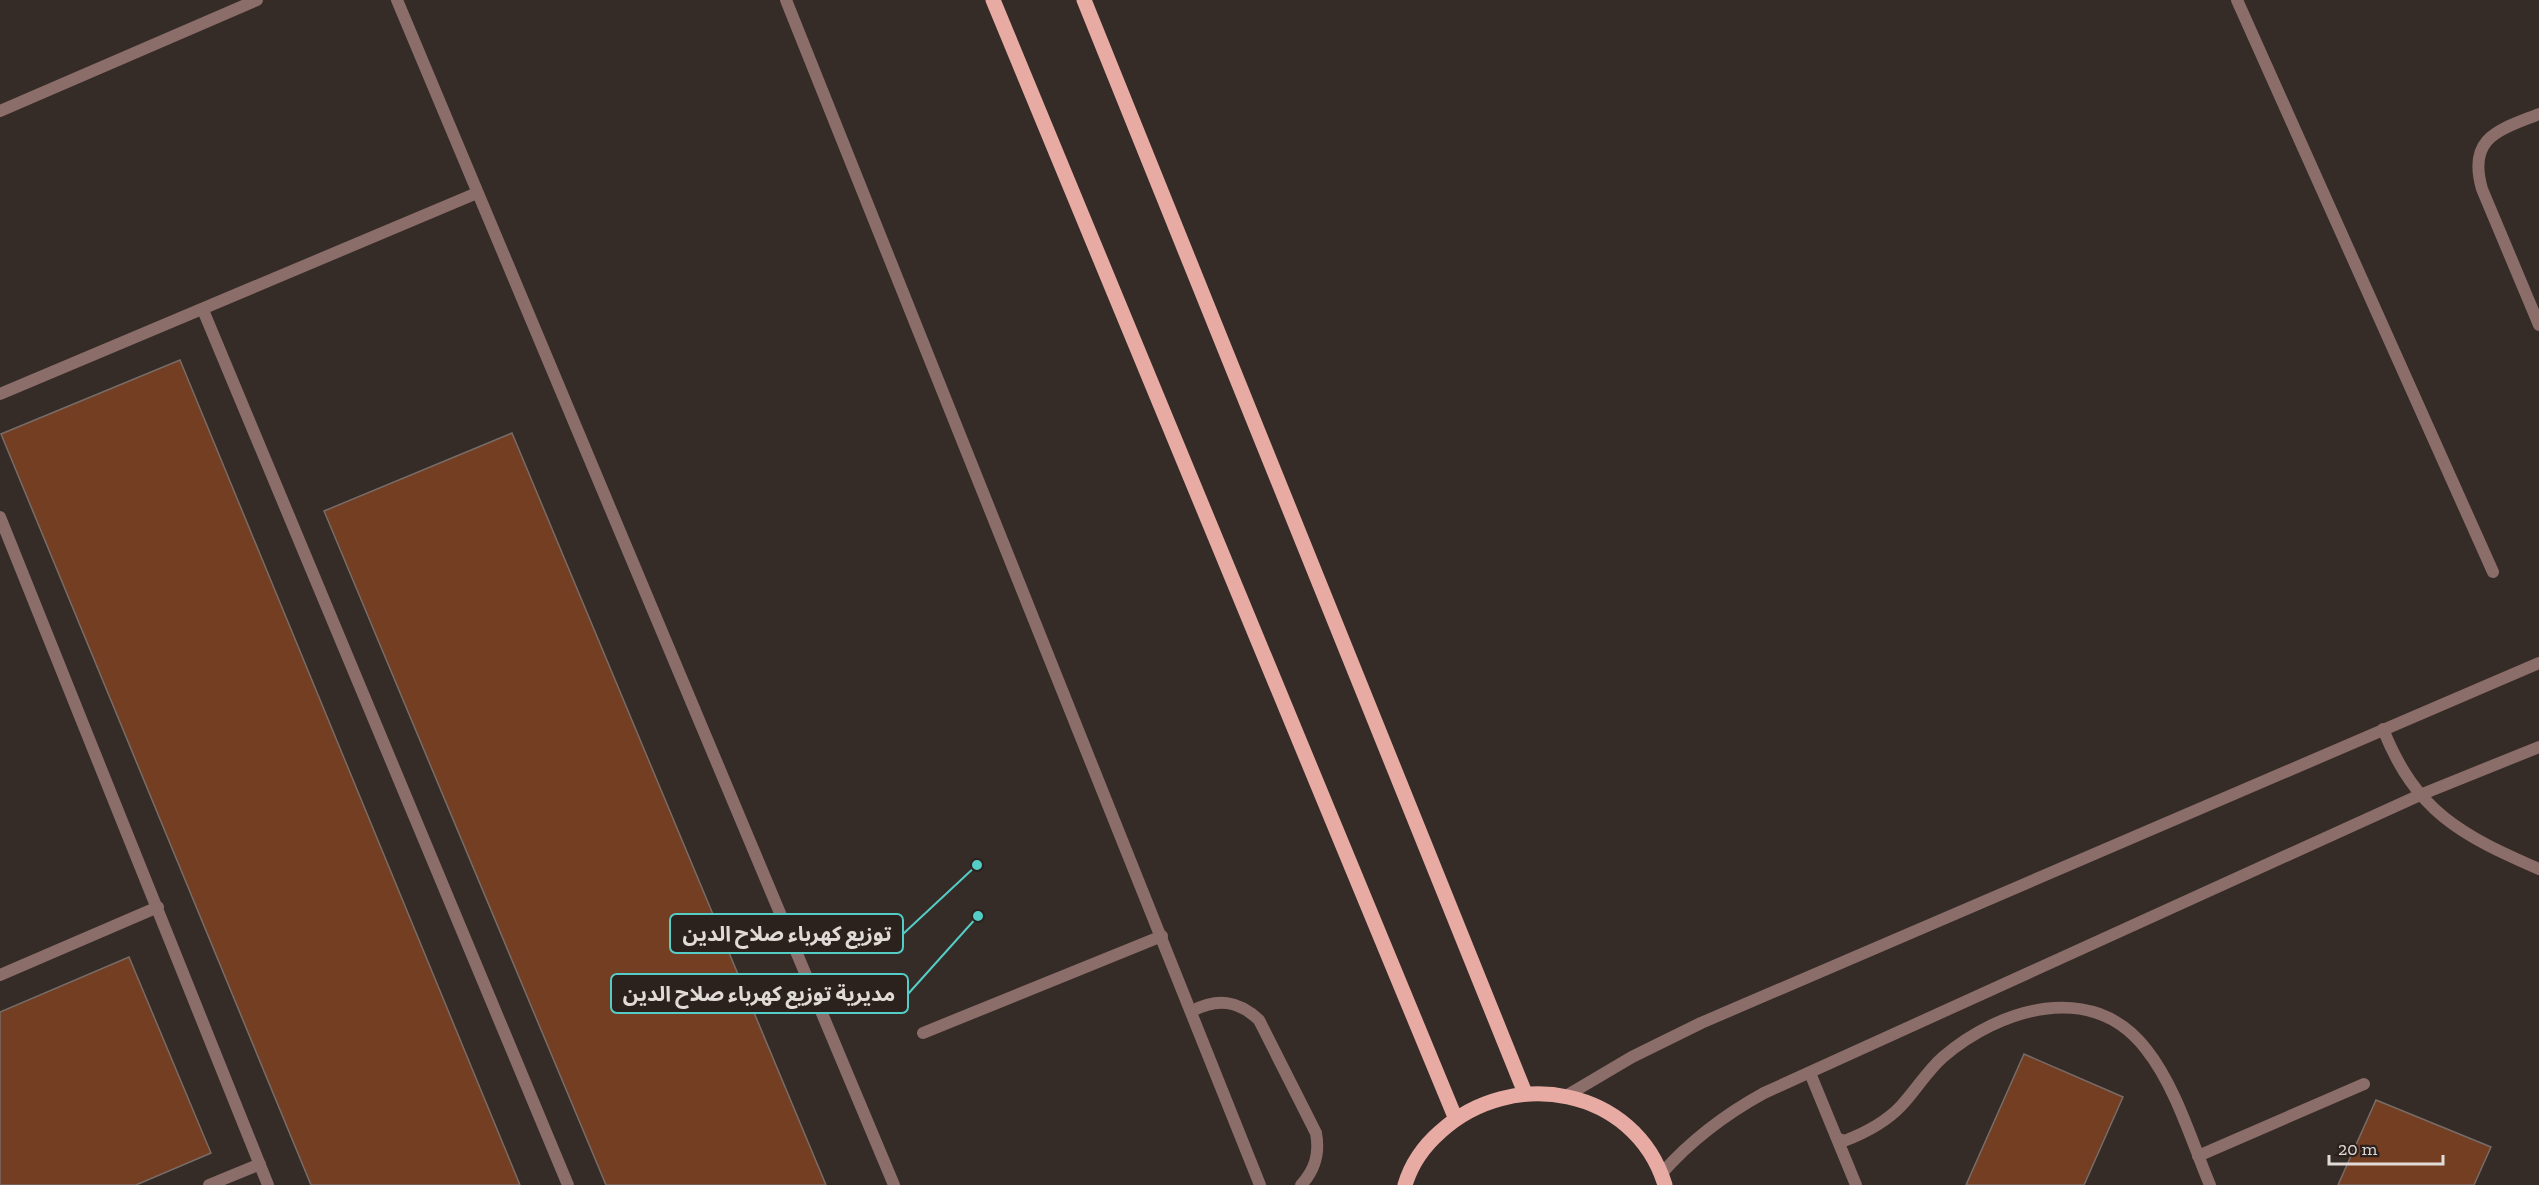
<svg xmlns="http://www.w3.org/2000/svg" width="2539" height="1185" font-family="'Zilla Slab','Noto Sans Arabic',serif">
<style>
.building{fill:#743e23;stroke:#776c67;stroke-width:1.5}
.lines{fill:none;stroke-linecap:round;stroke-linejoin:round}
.service{stroke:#8b6d69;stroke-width:12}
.minor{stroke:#8b6d69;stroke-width:12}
.tertiary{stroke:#8b6d69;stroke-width:12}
.primary{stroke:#e8aba3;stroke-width:15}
.leader{fill:none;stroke:#54cdc7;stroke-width:2}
.callout-dot{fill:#54cdc7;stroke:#2b211d;stroke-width:2}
.callout{fill:#2b211d;stroke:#54cdc7;stroke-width:2}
.callout-label{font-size:21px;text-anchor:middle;font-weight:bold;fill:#e1dbd8}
</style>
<rect width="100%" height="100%" fill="#352b27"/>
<path class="building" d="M180,360L520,1185H311L1,434Z
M512,433L826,1185H606L324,511Z
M129,957L211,1153L136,1185H0V1012Z
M2024,1054L2123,1097L2084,1185H1966Z
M2376,1100L2491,1147L2474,1185H2338Z"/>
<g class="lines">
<path class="service" d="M1192,1011C1217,998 1238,1000 1259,1020L1316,1133C1320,1154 1315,1170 1301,1185
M923,1033L1162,936"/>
<path class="minor" d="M397,0L894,1185
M786,0L1260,1185
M2237,0L2493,572
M0,111L257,0
M2539,114C2499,130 2467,137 2482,189L2539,325
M203,310L568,1185
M0,394L477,193
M0,517L268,1185
M2383,729C2416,812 2461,835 2539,869
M0,975L158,907
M1810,1073L1856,1185
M1837,1138L1844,1141C1865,1133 1885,1123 1901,1106C1916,1090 1927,1071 1943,1057C1999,1009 2092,979 2146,1049C2176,1087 2191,1140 2210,1185
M2198,1156L2364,1084
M209,1185L260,1164"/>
<path class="tertiary" d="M1566,1096L1632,1057L1701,1023L2539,663
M1662,1173C1692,1139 1724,1115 1764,1093L2420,795L2539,747"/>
<path class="primary" d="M993,0L1455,1117
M1084,0L1525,1093
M1405,1185C1411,1165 1424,1146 1440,1132C1511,1066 1635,1087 1665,1185"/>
</g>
<path class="leader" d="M977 865L903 934M978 916L908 994"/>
<g class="callout-dot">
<circle cx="977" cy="865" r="6"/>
<circle cx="978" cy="916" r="6"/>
</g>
<g class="callout">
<rect x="670" y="914" width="233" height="39" rx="6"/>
<rect x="611" y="974" width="297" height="39" rx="6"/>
</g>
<g class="callout-label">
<text x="787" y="941">توزيع كهرباء صلاح الدين</text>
<text x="759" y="1001">مديرية توزيع كهرباء صلاح الدين</text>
</g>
<path d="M2329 1155v9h114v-9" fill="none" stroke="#e1dbd8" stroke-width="3"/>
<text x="2338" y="1155" font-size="18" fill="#e1dbd8" stroke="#2b211d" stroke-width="4.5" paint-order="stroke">20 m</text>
</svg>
